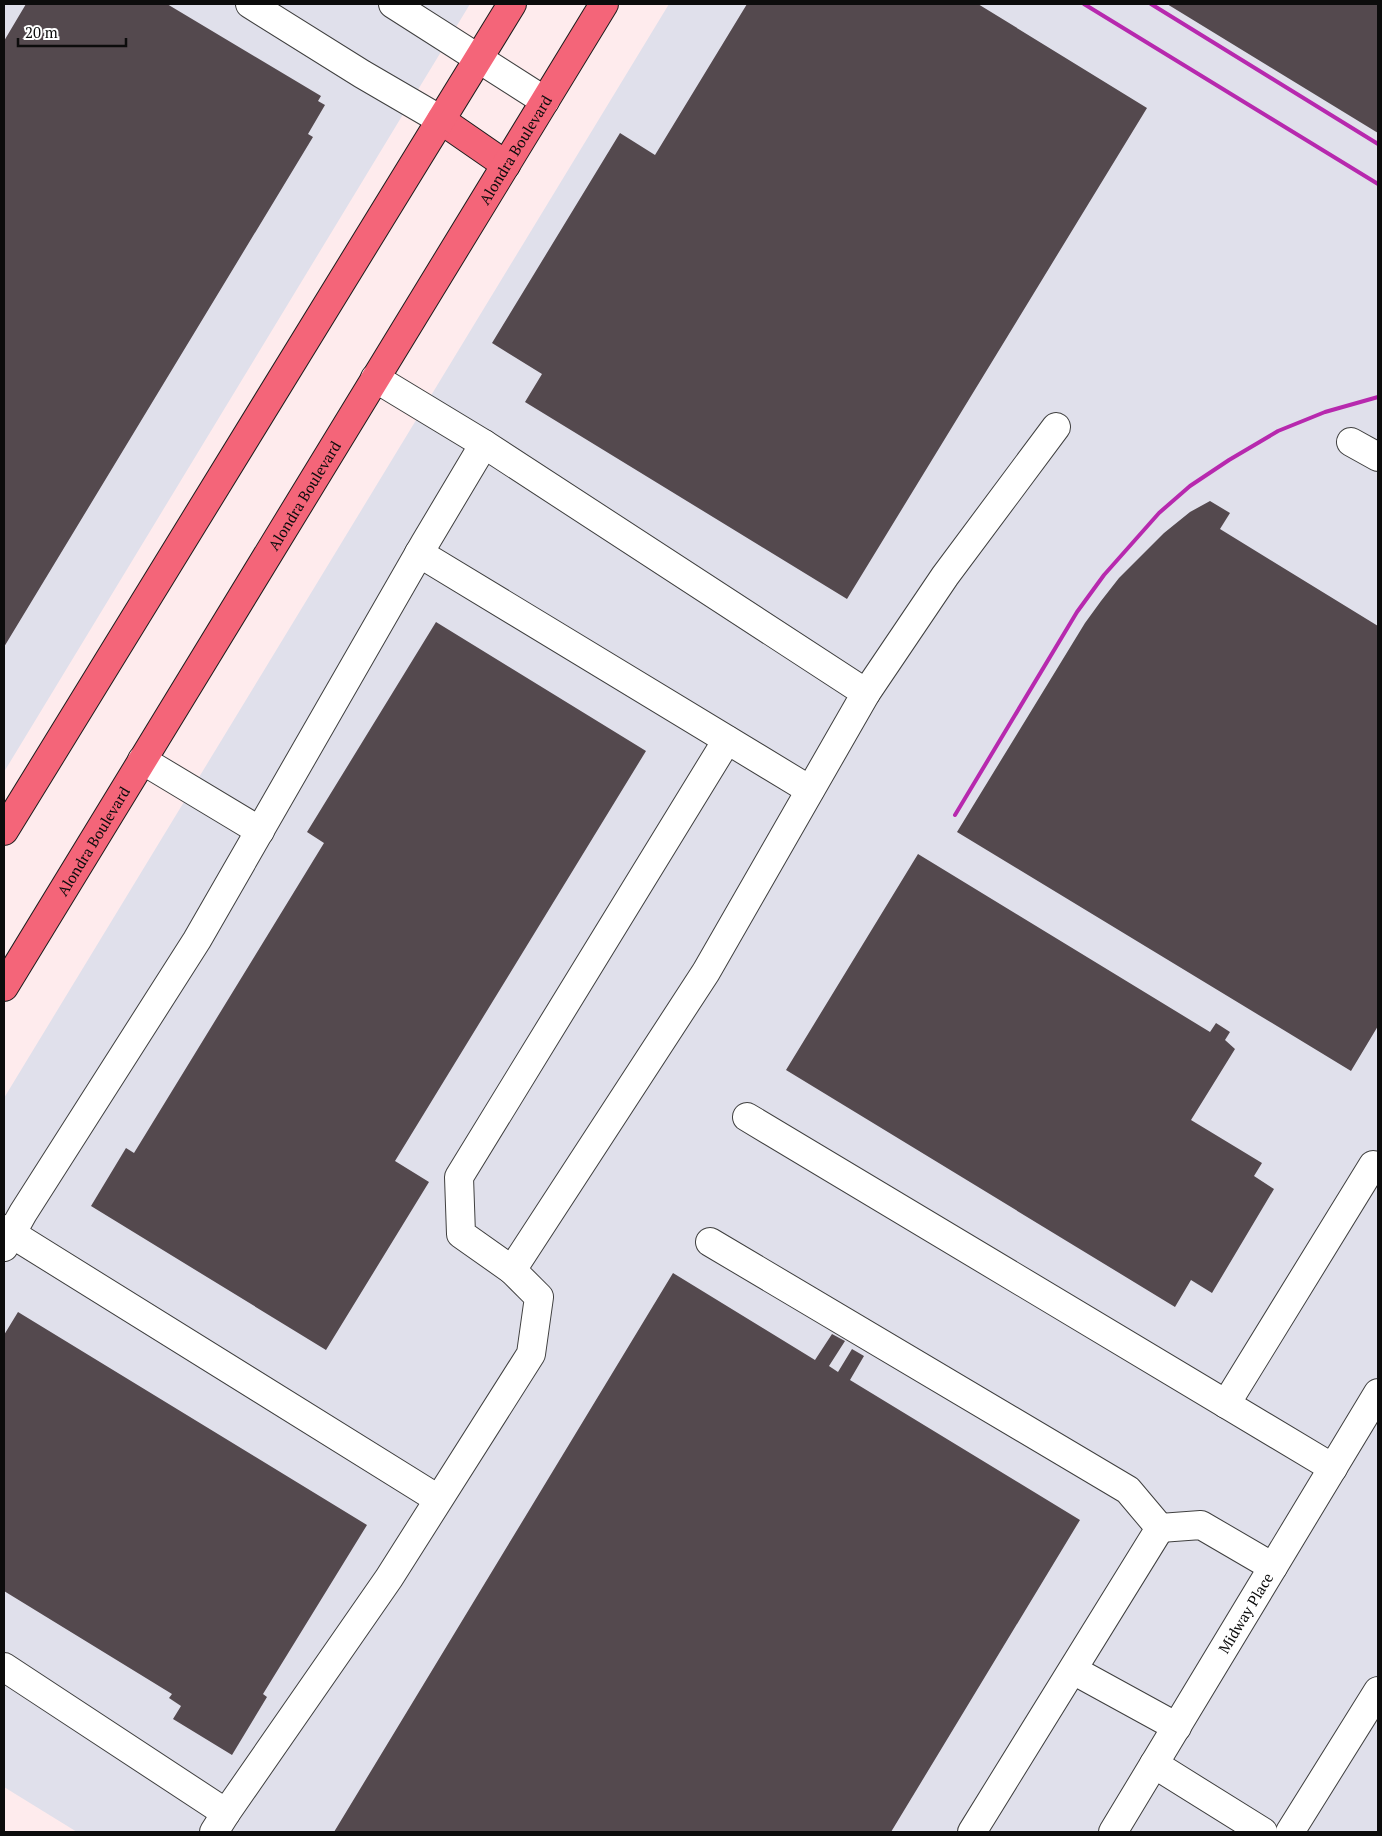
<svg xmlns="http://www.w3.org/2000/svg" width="1382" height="1836" font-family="'PT Serif',serif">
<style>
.industrial{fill:#e0e0eb}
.building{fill:#54494e}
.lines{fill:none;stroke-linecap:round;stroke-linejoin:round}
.minor-casing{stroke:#3f3f3f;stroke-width:30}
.major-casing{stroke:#1d1d1d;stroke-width:30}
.minor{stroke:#fff;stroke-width:28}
.major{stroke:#f46579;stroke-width:28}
.rail{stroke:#b729ae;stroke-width:4}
.labels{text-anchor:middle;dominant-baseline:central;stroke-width:5;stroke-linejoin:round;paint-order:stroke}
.street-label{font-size:15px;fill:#0c0c0c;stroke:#fff}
</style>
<rect width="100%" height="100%" fill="#feebed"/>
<path class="industrial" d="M4,4H470L4,772Z
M669,4H1378V1832H77L4,1787V1098Z"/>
<path class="building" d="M26,4H167L321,96L318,101L325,105L308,134L313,137L4,647V41Z
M747,4H978L1147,108L847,599L525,402L542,374L492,343L620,133L655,155Z
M1167,4H1378V133Z
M1210,501L1230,513L1220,529L1378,626V1026L1351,1071L957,832L1085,623L1101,601L1119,578L1164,533L1190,512Z
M436,622L646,751L395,1161L429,1182L326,1350L91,1206L126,1148L134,1153L324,843L307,832Z
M918,854L1210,1032L1216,1023L1230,1032L1225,1040L1235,1049L1191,1120L1262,1163L1254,1176L1274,1189L1212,1293L1191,1280L1175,1307L786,1070Z
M673,1273L815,1360L832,1334L845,1341L829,1366L838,1372L852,1349L864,1356L850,1380L1080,1520L891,1832H334Z
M18,1312L367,1525L263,1694L267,1697L232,1755L173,1719L181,1706L169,1698L172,1694L4,1591V1335Z"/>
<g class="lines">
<defs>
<g id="minor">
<path d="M250,4L362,74L441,120"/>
<path d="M393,4L545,101"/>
<path d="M375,378L484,444"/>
<path d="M1351,442L1378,457"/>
<path d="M419,553L810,790"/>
<path d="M866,693L945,576L1056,427"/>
<path d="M142,760L260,831"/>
<path d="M747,1117L1333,1468"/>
<path d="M4,1229L438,1499"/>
<path d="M710,1242L1128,1490L1160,1528L972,1832"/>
<path d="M4,1247L23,1213L197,940L425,543L484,444L866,693L706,972L512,1270L539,1297L531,1354L389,1578L226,1813L4,1667"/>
<path d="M512,1270L461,1234L459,1177L727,740"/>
<path d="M1226,1404L1373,1165L1378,1168"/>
<path d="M1160,1528L1201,1525L1273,1567"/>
<path d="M1073,1670L1177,1727"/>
<path d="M1154,1764L1263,1832"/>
<path d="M214,1832L226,1813"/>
<path id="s1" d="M1113,1832L1378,1393"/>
<path d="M1290,1832L1378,1691"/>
</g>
<g id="major">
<path d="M441,120L506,165"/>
<path d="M4,831L512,4"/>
<path id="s2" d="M4,987L604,4"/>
</g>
</defs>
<use href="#minor" class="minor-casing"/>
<use href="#major" class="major-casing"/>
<use href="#minor" class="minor"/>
<use href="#major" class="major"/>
<path class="rail" d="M1084,4L1378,184
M1151,4L1378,144
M955,815L1077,612L1104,575L1159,513L1190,486L1229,460L1278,431L1325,412L1378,397"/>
</g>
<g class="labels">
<g class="street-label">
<text stroke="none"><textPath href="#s2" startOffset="981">Alondra Boulevard</textPath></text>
<text stroke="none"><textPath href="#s2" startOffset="576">Alondra Boulevard</textPath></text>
<text stroke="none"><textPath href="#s2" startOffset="171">Alondra Boulevard</textPath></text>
<text stroke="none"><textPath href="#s1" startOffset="256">Midway Place</textPath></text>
</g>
</g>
<rect width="1382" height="1836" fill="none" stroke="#0c0c0c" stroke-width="10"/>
<path d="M18 38v8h108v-8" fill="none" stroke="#0c0c0c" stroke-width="2.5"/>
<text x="25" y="38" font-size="15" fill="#0c0c0c" stroke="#ffffff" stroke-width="4" paint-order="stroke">20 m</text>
</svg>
